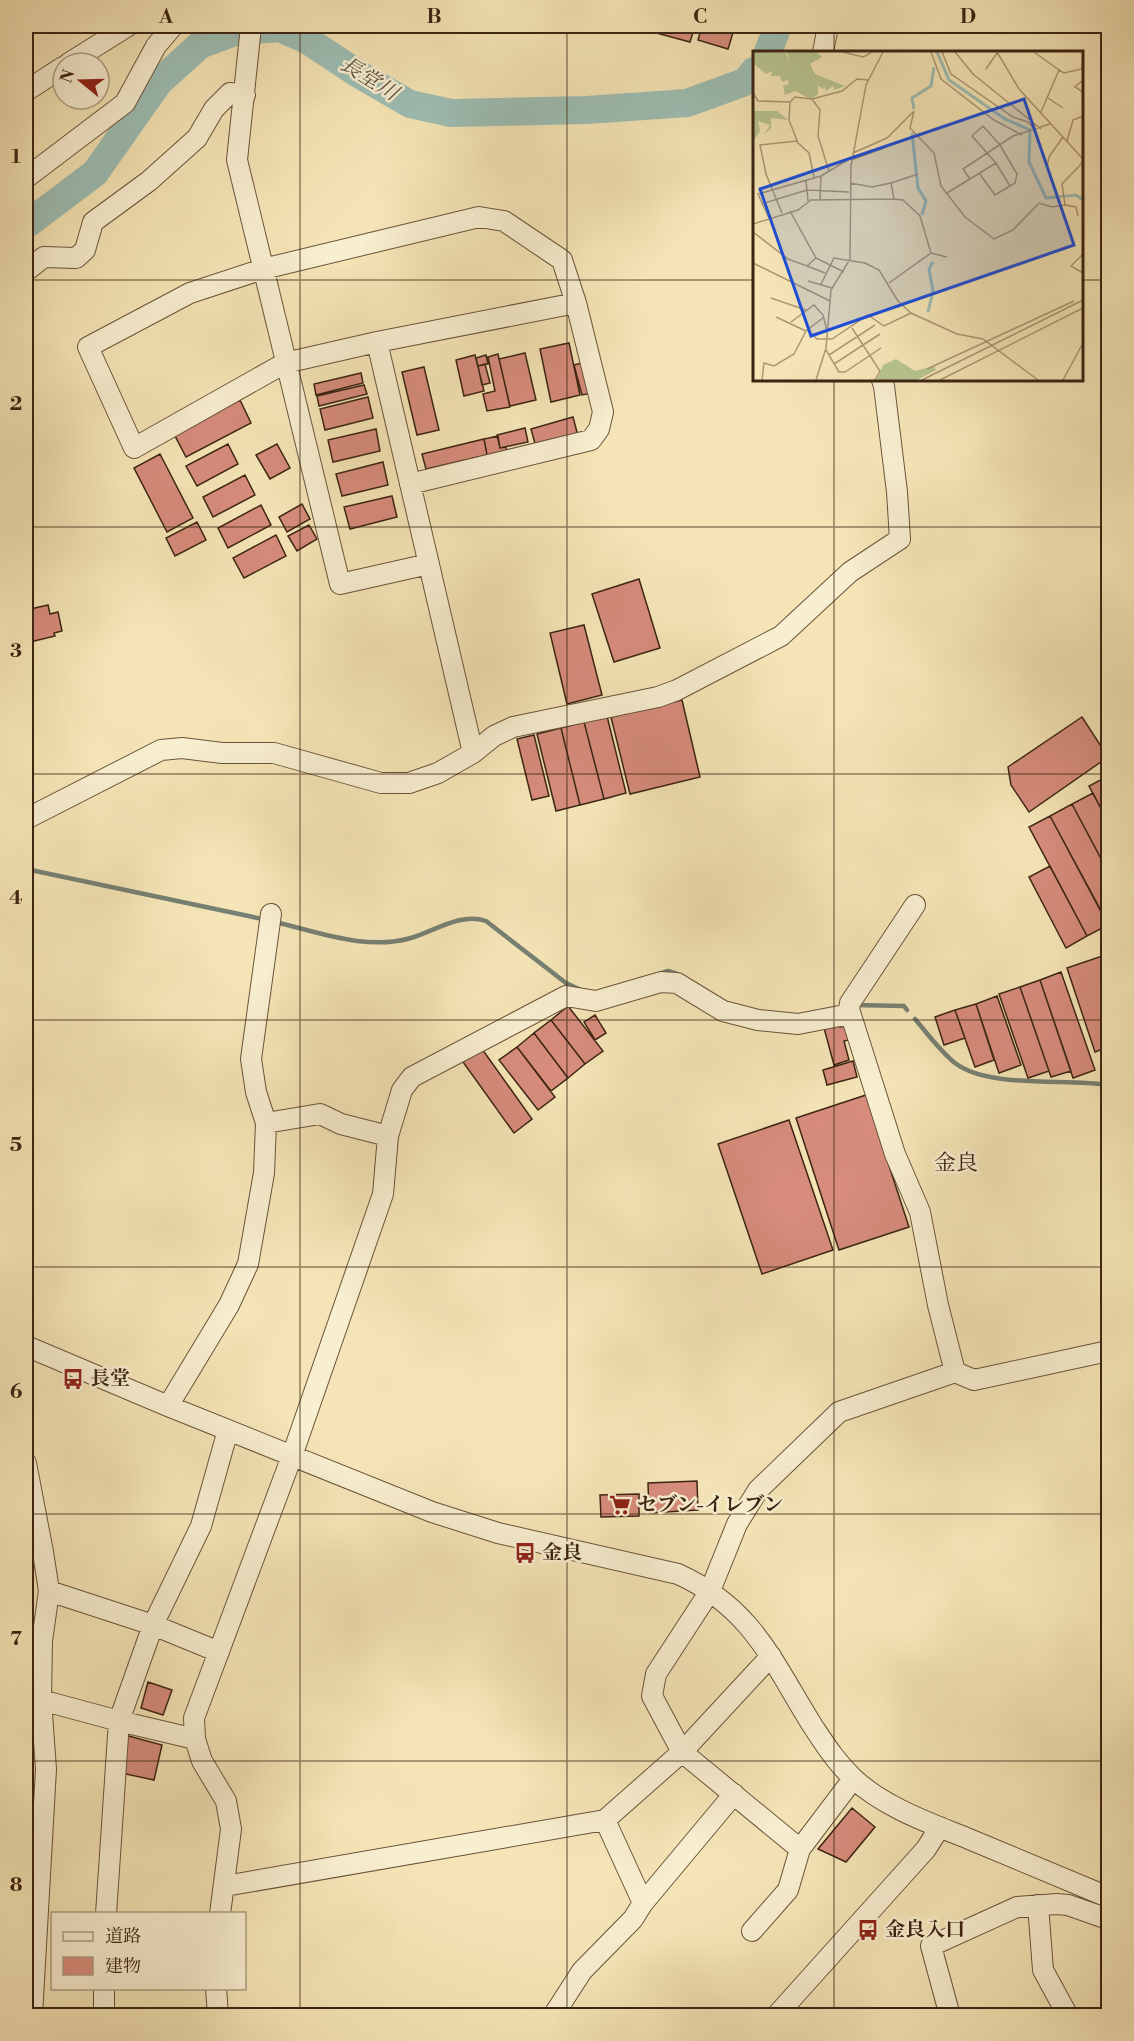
<svg xmlns="http://www.w3.org/2000/svg" width="1134" height="2041" font-family="'Libre Bodoni','Noto Serif JP',serif">
<style>
.lines{fill:none;stroke-linecap:round;stroke-linejoin:round}
.stream{stroke:#768073;stroke-width:4.5}
.river{stroke:#9dbeb4;stroke-width:28}
.building{fill:#d78c7c;stroke:#3b2412;stroke-width:1.5}
.minor-casing{stroke:#6a543b;stroke-width:22}
.minor{stroke:#f8eed0;stroke-width:20}
.grid{fill:none;stroke:#3b2412;stroke-width:1.5;stroke-opacity:0.55}
.labels{text-anchor:middle;dominant-baseline:central;stroke-width:5;stroke-linejoin:round;paint-order:stroke}
.poi-label{font-size:20px;font-weight:bold;fill:#3b2412;stroke:#f8eed0;text-anchor:start}
.water-label{font-size:21px;font-style:italic;fill:#585243;stroke:#f8eed0}
.quarter-label{font-size:22px;fill:#3b2412;stroke:#f8eed0}
.inset-river{fill:none;stroke:#9dbeb4;stroke-width:3}
.inset-road{fill:none;stroke:#ab9874;stroke-width:1.5}
.view{fill:#1d4ed8;fill-opacity:0.15;stroke:#1d4ed8;stroke-width:3}
.inset-edge{fill:none;stroke:#3b2412;stroke-width:3}
.neatline{fill:none;stroke:#3b2412;stroke-width:2}
.grid-label{font-size:20px;text-anchor:middle;font-weight:bold;fill:#3b2412}
</style>
<rect width="100%" height="100%" fill="#f5e5b6"/>
<filter id="stains"><feTurbulence type="fractalNoise" baseFrequency=".00333" numOctaves="4"/><feColorMatrix values="0 0 0 0 .2 0 0 0 0 .09 0 0 0 0 .02 0 0 0 .5 -.17"/></filter>
<radialGradient id="worn" r=".72"><stop offset=".6" stop-color="#630" stop-opacity="0"/><stop offset="1" stop-color="#630" stop-opacity=".3"/></radialGradient>
<g class="lines">
<path class="stream" d="M26,869L267,920
M275,922C319,932 366,951 411,938C435,931 461,912 486,921L566,983L581,990
M659,974L668,971L677,974
M854,1005L904,1006L907,1010
M915,1019C927,1033 940,1051 955,1063C989,1089 1067,1078 1108,1085"/>
<path class="river" d="M768,52L778,26
M26,225L95,173L159,82L200,45L235,32L279,28L307,40L360,75L410,104L451,113L587,110L687,103L745,82L754,71"/>
</g>
<path class="building" d="M634,26H695L690,42L634,27Z
M702,26H735L728,49L698,40Z
M569,343L580,395L551,402L540,349Z
M525,353L536,400L510,406L499,359Z
M498,354L510,407L487,411L483,394L495,391L488,357Z
M475,355L484,391L464,396L456,360Z
M486,355L488,364L478,366L476,358Z
M585,362L592,393L582,395L574,365Z
M485,364L490,383L482,385L478,366Z
M424,367L439,430L417,435L402,372Z
M361,373L363,383L316,395L314,384Z
M364,385L367,394L319,406L317,396Z
M368,397L373,418L325,430L320,409Z
M240,400L251,423L186,457L174,434Z
M573,417L578,436L536,447L531,429Z
M525,428L528,442L500,448L497,435Z
M376,429L380,451L333,462L328,440Z
M498,436L500,448L506,447L508,456L488,460L484,439Z
M484,439L487,455L426,469L422,454Z
M228,444L238,464L197,486L186,466Z
M277,444L290,468L270,479L256,455Z
M160,454L193,518L167,532L134,468Z
M383,462L388,485L342,496L336,474Z
M245,475L255,495L213,517L203,497Z
M392,496L397,517L350,529L344,507Z
M302,504L310,519L287,532L279,517Z
M261,505L271,525L228,548L218,528Z
M197,522L206,540L175,556L166,538Z
M309,525L317,539L297,551L288,536Z
M276,535L286,556L244,578L233,558Z
M639,579L660,648L614,662L592,594Z
M48,605L50,614L58,612L62,631L54,633L55,636L26,643V610Z
M584,625L602,695L567,704L550,633Z
M682,700L700,777L630,794L611,717Z
M607,716L626,793L604,799L584,722Z
M1082,717L1108,757L1029,812L1011,785L1008,767Z
M584,722L604,799L580,805L561,728Z
M561,728L580,805L556,811L537,734Z
M534,735L549,796L532,800L517,739Z
M1108,776V822L1089,786Z
M1093,793L1108,822V872L1072,804Z
M1072,804L1108,872V916L1105,918L1050,816Z
M1050,816L1108,925L1087,936L1029,827Z
M1050,866L1087,936L1066,948L1029,877Z
M1108,954V1047L1095,1052L1067,968Z
M1061,972L1095,1070L1073,1078L1040,980Z
M1040,980L1071,1071L1051,1077L1020,987Z
M1020,987L1049,1071L1028,1078L999,994Z
M997,996L1021,1065L999,1073L976,1004Z
M976,1004L994,1060L975,1067L955,1010Z
M568,1006L603,1051L585,1064L551,1020Z
M955,1010L965,1038L944,1045L935,1017Z
M595,1015L606,1033L595,1040L584,1022Z
M551,1020L585,1064L568,1078L534,1033Z
M839,1024L840,1027L845,1026L849,1040L844,1041L849,1060L834,1065L824,1028Z
M534,1033L568,1078L551,1091L517,1047Z
M517,1047L555,1097L538,1110L499,1060Z
M482,1049L532,1119L514,1133L463,1062Z
M853,1061L857,1077L827,1085L823,1070Z
M866,1095L909,1227L839,1250L796,1118Z
M789,1120L833,1250L762,1274L718,1144Z
M697,1481L698,1510L649,1513L648,1483Z
M639,1494V1516L601,1517L600,1495Z
M148,1682L172,1690L163,1715L141,1708Z
M125,1735L162,1745L154,1780L121,1773Z
M852,1808L875,1827L846,1862L818,1849Z"/>
<g class="lines">
<defs>
<path id="minor" d="M251,26L237,160L340,584L429,564
M823,52L828,26
M69,63L128,26
M26,91L63,67
M26,178L125,103L156,46L173,26
M26,271L44,257L76,258L85,250L93,222L149,181L197,138L214,109L230,93L245,95
M377,342L576,303
M410,484L591,440L599,429L603,412L576,303L562,260L504,221L479,217L263,269L190,293L88,347L134,448L285,363L377,342L473,753
M26,819L161,750L182,748L222,753H274L381,783H409L438,773L473,753L494,736L513,727L658,697L677,690L781,636L850,572L900,539L897,492L884,386L882,380
M915,905L850,1003L849,1009L895,1154L920,1212L938,1305L955,1372
M266,1123L256,1092L251,1059L271,914
M26,1346L168,1406L432,1512L498,1533L678,1574C753,1608 773,1663 814,1728C826,1746 837,1763 853,1778C883,1807 932,1824 969,1839C1016,1859 1062,1878 1108,1897
M168,1406L229,1305L248,1264L264,1173L266,1123L320,1114L341,1124L388,1136L402,1090L412,1077L566,996L596,1001L661,982L677,983L723,1011L758,1020L798,1024L850,1014
M26,1463L43,1552L49,1591L42,1641L41,1700L46,1769L32,2016
M49,1591L153,1625L219,1652
M41,1700L119,1721L195,1739
M800,1849L682,1752L652,1696L656,1674L710,1591L737,1524L758,1490L839,1412L955,1372L974,1380L1108,1351
M225,1886L605,1820L682,1752L771,1656
M643,1903L734,1794
M1038,1905L1043,1970L1068,2016
M106,1914L119,1721L153,1625L201,1526L228,1430
M220,1914L231,1829L226,1801L202,1761L195,1739L194,1718L292,1456L383,1194L388,1136
M752,1931L788,1890L800,1849L853,1779
M216,1988L218,2016
M104,2016V1988
M553,2016L582,1971L633,1919L643,1903L605,1820
M776,2016L926,1849L940,1827
M950,2016L931,1946L1017,1907L1057,1904L1068,1905L1108,1919"/>
</defs>
<use href="#minor" class="minor-casing"/>
<use href="#minor" class="minor"/>
</g>
<path class="grid" d="M300,26V2016M567,26V2016M834,26V52M26,280H754M1082,280H1108M834,380V2016M26,527H1108M26,774H1108M26,1020H1108M26,1267H1108M26,1514H1108M26,1761H1108"/>
<defs>
<symbol id="bus-bare" viewBox="-9 -9 18 18"><path d="M-5-6H5V4H4V6H2V4H-2V6H-4V4H-5ZM-3.5-4V0h7V-4ZM-3.5 1.2v1.5H-2V1.2ZM2 1.2v1.5H3.5V1.2Z" fill="#8f2418" stroke="#f8eed0" stroke-width="2.5" paint-order="stroke"/></symbol>
<symbol id="supermarket-bare" viewBox="-9 -9 18 18"><path d="M-6-5.5h2.5l.6 2H6L4.5 2H-2.5L-4.4-4H-6ZM-1.5 3.2a1.3 1.3 0 1 0 .1 0ZM3 3.2a1.3 1.3 0 1 0 .1 0Z" fill="#8f2418" stroke="#f8eed0" stroke-width="2.5" paint-order="stroke"/></symbol>
</defs>
<g fill-rule="evenodd">
<use href="#bus-bare" x="58" y="1364" width="30" height="30"/>
<use href="#supermarket-bare" x="605" y="1490" width="30" height="30"/>
<use href="#bus-bare" x="510" y="1538" width="30" height="30"/>
<use href="#bus-bare" x="853" y="1915" width="30" height="30"/>
</g>
<g class="labels">
<g class="poi-label">
<text x="90" y="1379">長堂</text>
<text x="637" y="1505">セブン-イレブン</text>
<text x="542" y="1553">金良</text>
<text x="885" y="1930">金良入口</text>
</g>
<g class="water-label">
<text transform="translate(369 79) rotate(32)">長堂川</text>
</g>
<g class="quarter-label">
<text x="956" y="1163">金良</text>
</g>
</g>
<g transform="translate(753 51)">
<rect width="330" height="330" fill="#f5e5b6"/>
<path d="M0,1L33,2L37,15L34,1H64L69,6L57,13L62,23L92,35L81,39L80,35L73,40L72,35L71,38L65,35V43L58,48L42,40L32,44L30,35L36,33L35,29L29,31L27,25H18L19,20L13,23L1,13ZM0,60H24L35,69L18,67V77L11,84L17,74L5,70L7,80L1,89ZM143,308L162,320L181,315L183,319L164,329H124L130,314Z" fill="#b8c591"/>
<path class="inset-river" d="M184,1L196,29L252,68L277,79L276,111L293,147L323,144L330,149M161,58L159,47L178,35L181,16M159,82L165,137L173,150L169,164M175,261L180,240L176,218L180,211"/>
<path class="inset-road" d="M90,1L110,6L118,2M178,1L188,28L241,69L269,84M189,1L198,23L260,66L275,71L283,80M202,1L220,23L288,78M244,1L266,38L330,108M281,1L306,19L288,61M233,18L244,2M306,19L311,22L329,18L330,9M330,29L322,36L330,41M0,42L5,50L37,51M295,47L310,57M59,48L67,59L65,85L76,120M161,60L157,77L181,102L188,135L212,166L241,188L260,179L286,152L299,156L312,154L309,133L330,111M314,90L320,69L330,65M100,102L134,87L160,61M98,109L131,97M243,112L257,135M294,116L296,106L310,86M61,126L56,102L45,92L36,69L37,51L42,46L59,48L89,40L104,28L115,29M217,128L210,118L260,85L297,73M53,129L55,150M97,132L119,136L138,132L141,148L150,149L167,165L178,202M138,132L165,123M194,142L243,112L219,85L230,75L247,94L264,123L262,132L242,144L226,122M67,149L68,125M8,153L54,139L96,141M312,154L323,156L325,165M37,160L63,207L91,221M29,162L13,123L7,94L44,90M16,167L5,143L68,125L98,107M0,173L45,159L58,149L141,148M0,181L35,208L54,215L63,207M330,203L318,215L330,222M0,212L77,250M54,215L72,222M55,230L79,237M136,232L178,202L194,206M68,233L81,207L112,212L126,219L145,250L158,262L204,283L230,288L285,329M18,247L53,259M23,266L53,280M38,271L61,254L70,264L74,280M99,277L127,320L122,329M55,279L64,288H79L115,264L131,275L158,262M73,299L86,321H92L128,297M76,304L122,274M81,313L127,283M174,318L321,250M9,329L11,312L21,315L41,303L53,280L71,266M63,329L73,297L78,239L97,208L98,115L113,34L130,1M169,329L330,249M187,329L330,257M310,329L330,292"/>
<path class="view" d="M271,48L321,194L58,285L7,138Z"/>
<rect width="330" height="330" class="inset-edge"/>
</g>
<rect width="1134" height="2041" fill="none" stroke="#f5e5b6" stroke-width="66"/>
<rect x="51" y="1912" width="195" height="78" fill="#f8eed0" stroke="#ac9d84" stroke-width="1.5"/>
<rect x="63" y="1932" width="30" height="9" fill="#f8eed0" stroke="#ac9d84" stroke-width="1.5"/>
<text x="105" y="1942" font-size="18" fill="#3b2412">道路</text>
<rect x="63" y="1957" width="30" height="18" fill="#d78c7c" stroke="#ac9d84" stroke-width="1.5"/>
<text x="105" y="1972" font-size="18" fill="#3b2412">建物</text>
<g transform="translate(81 81) rotate(289)"><circle r="28" fill="#f8eed0" stroke="#ac9d84" stroke-width="1.5"/>
<path d="M0-4.5L10 22L0 15L-10 22Z" fill="#8f2418"/>
<text y="-9" font-size="16" font-weight="bold" text-anchor="middle" fill="#3b2412">N</text>
</g>
<rect x="33" y="33" width="1068" height="1975" class="neatline"/>
<g class="grid-label">
<text x="166" y="23">A</text>
<text x="434" y="23">B</text>
<text x="700" y="23">C</text>
<text x="968" y="23">D</text>
<text x="16" y="163">1</text>
<text x="16" y="410">2</text>
<text x="16" y="657">3</text>
<text x="16" y="904">4</text>
<text x="16" y="1151">5</text>
<text x="16" y="1398">6</text>
<text x="16" y="1645">7</text>
<text x="16" y="1891">8</text>
</g>
<rect width="100%" height="100%" filter="url(#stains)"/>
<rect width="100%" height="100%" fill="url(#worn)"/>
</svg>
